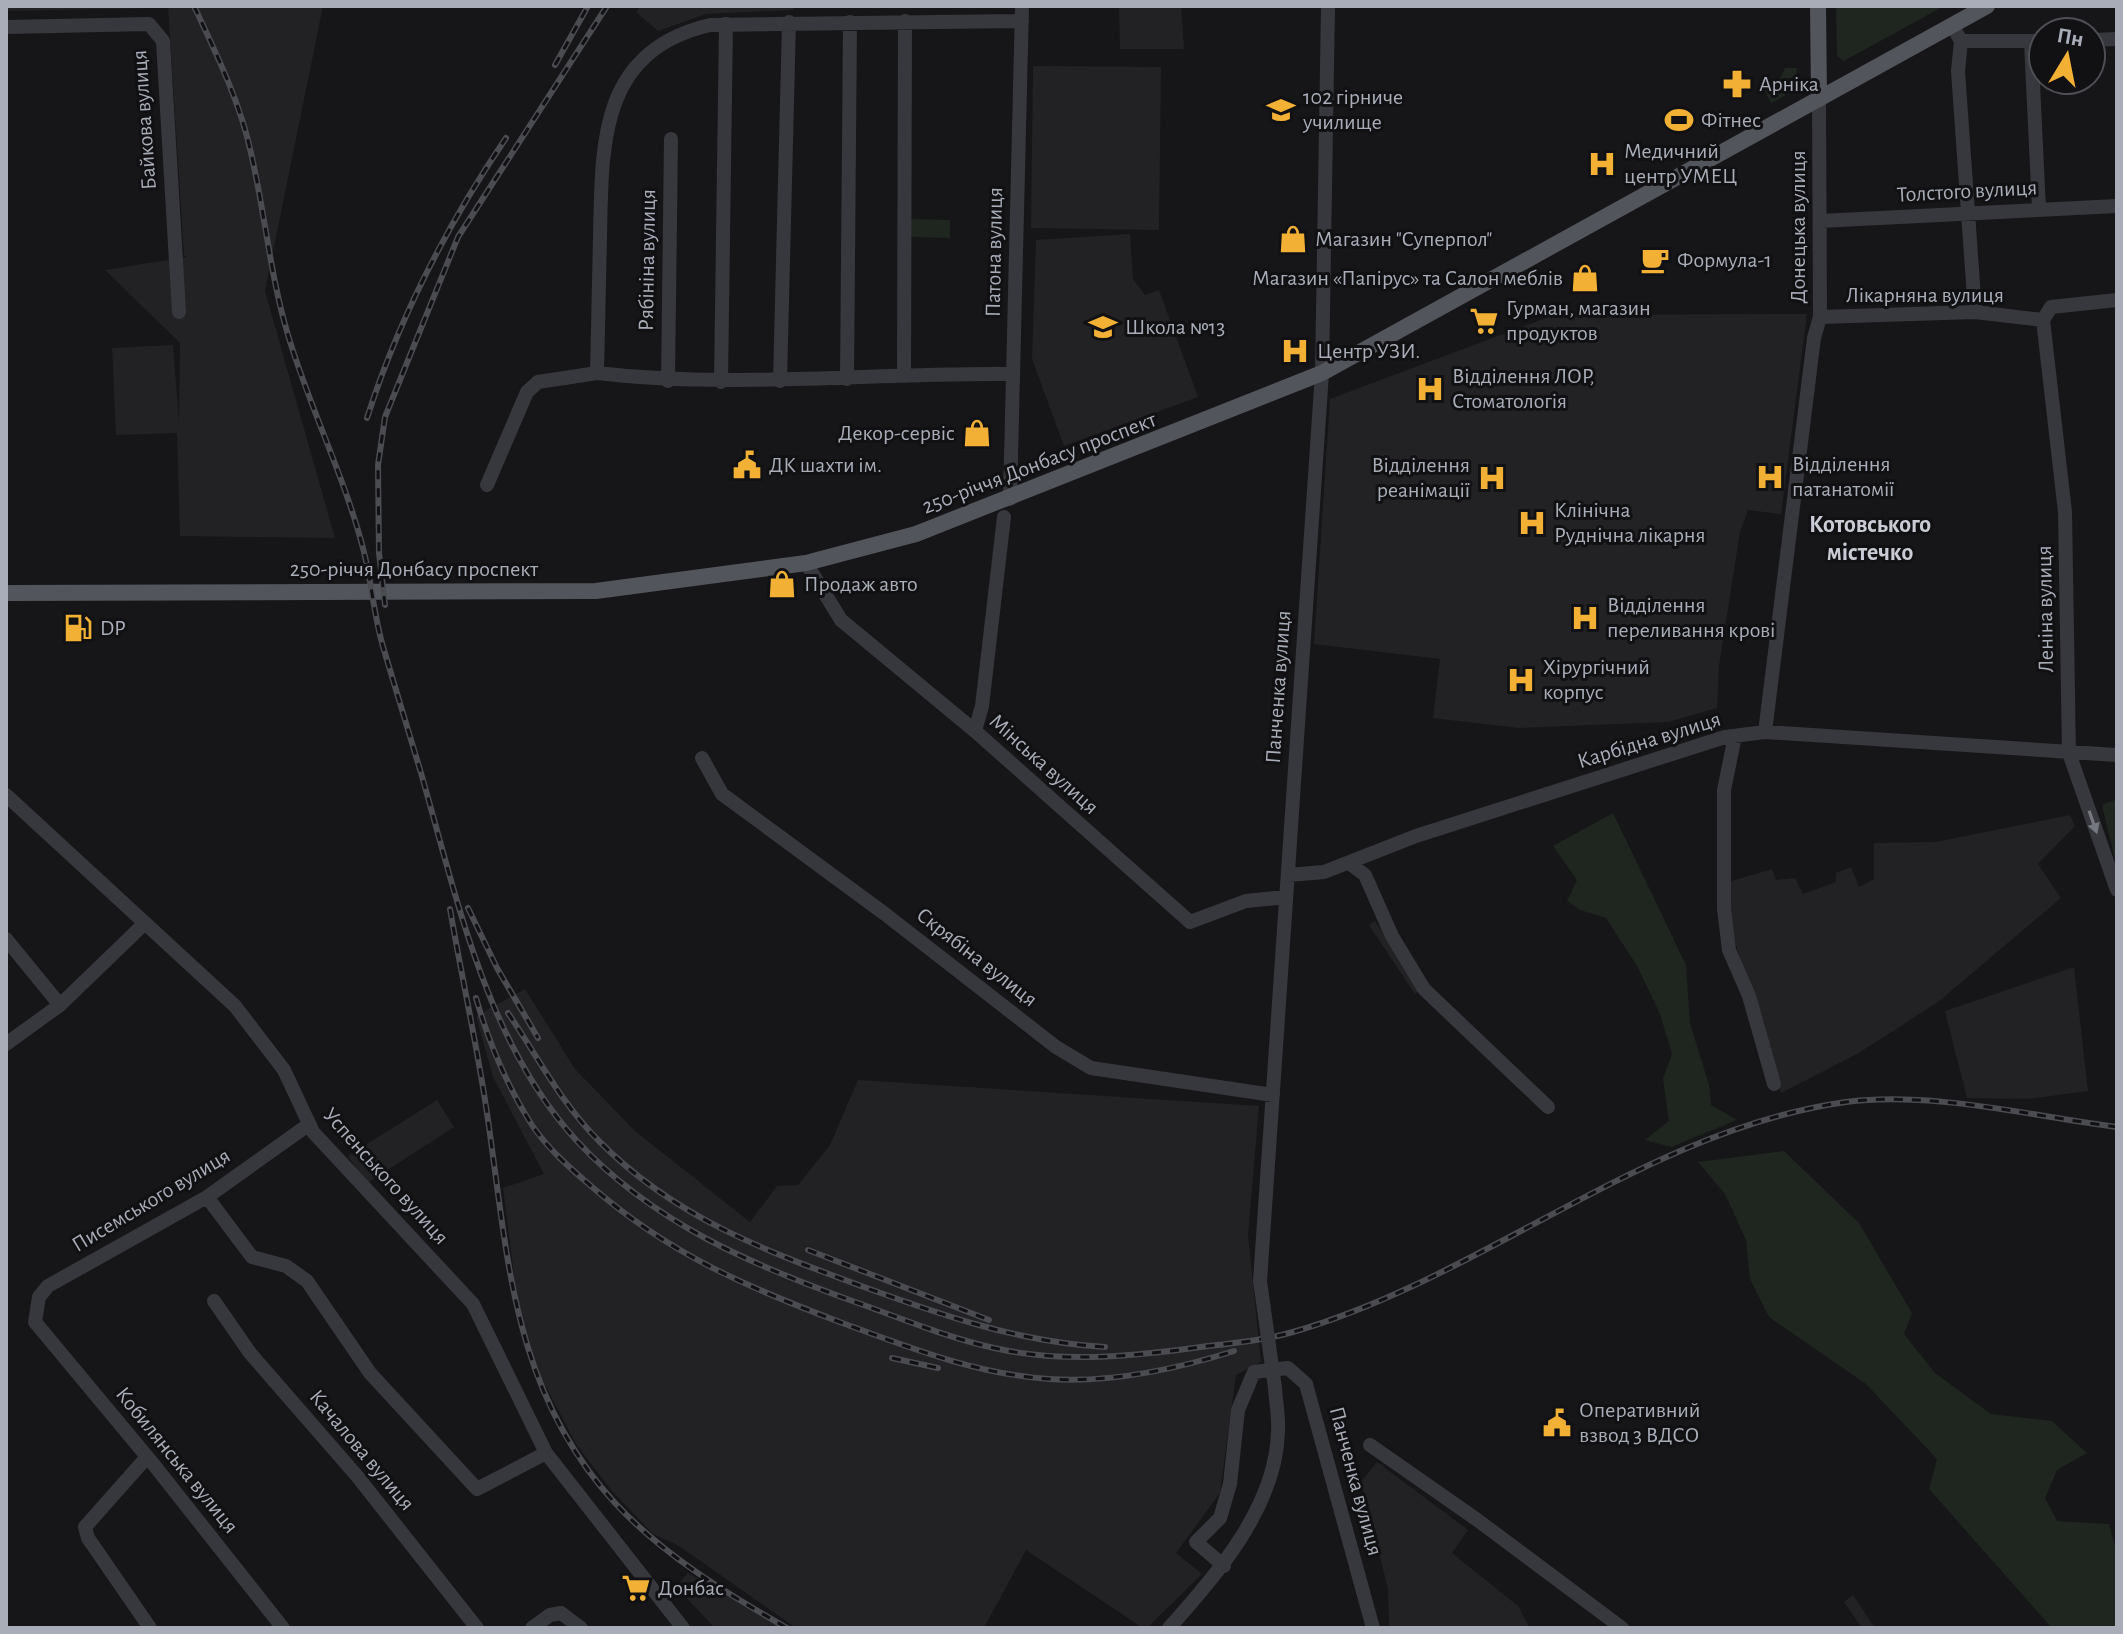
<svg xmlns="http://www.w3.org/2000/svg" width="2123" height="1634" font-family="'Alegreya Sans',sans-serif">
<style>
.built{fill:#222225}
.green{fill:#1e261f}
.lines{fill:none;stroke-linecap:round;stroke-linejoin:round}
.minor{stroke:#37383d;stroke-width:14}
.major{stroke:#53555c;stroke-width:16}
.rail-casing{stroke:#4a4c52;stroke-width:6}
.rail{stroke:#111113;stroke-width:3;stroke-dasharray:9;stroke-linecap:butt}
.minor-bridge{stroke:#37383d;stroke-width:14}
.oneway{fill:#757881}
.labels{text-anchor:middle;dominant-baseline:central;stroke-width:6;stroke-linejoin:round;paint-order:stroke}
.poi-label{font-size:22px;fill:#a8adb8;stroke:#111113;text-anchor:start}
.street-label{font-size:22px;fill:#a8adb8;stroke:#111113}
.neighbourhood-label{font-size:24px;font-weight:bold;fill:#c9ccd4;stroke:#111113}
</style>
<rect width="100%" height="100%" fill="#161618"/>
<path class="built" d="M6,6H157V8L6,11Z
M168,6H323L265,291L335,538L180,536L177,433L116,435L112,348L173,345L179,421L180,343L105,270L187,257L184,255Z
M641,6H793V10L706,14L658,31L636,12Z
M1119,6H1181L1184,49H1120Z
M1033,66L1161,67L1159,230L1031,228Z
M1130,234L1133,279L1145,295L1159,290L1198,397L1064,446L1032,359L1036,240Z
M1807,314L1781,514L1748,510L1740,532L1719,666L1717,708L1668,722L1519,728L1433,718L1440,659L1314,644L1330,399L1554,315Z
M2070,815L2075,826L2038,864L2061,898L1938,1002L1857,1054L1781,1093L1732,932L1728,882L1772,869L1776,880L1795,878L1803,894L1836,882V873L1851,867L1859,887L1874,879V843L1936,842Z
M1375,921L1421,990L1415,994L1369,925Z
M2074,967L2088,1091L2028,1099L1967,1098L1945,1011Z
M525,989L575,1069L635,1131L750,1222L777,1186L798,1185L830,1145L858,1080L1259,1106L1248,1235L1261,1362L1236,1375L1220,1493L1176,1553L1202,1574L1147,1628H1143L1026,1550L984,1628H796L679,1546L653,1534L611,1490L576,1444L536,1368L526,1338L515,1283L503,1188L544,1174L493,1077L476,1016Z
M437,1100L454,1127L366,1184L348,1156Z
M1377,1462L1468,1530L1452,1553L1518,1606L1530,1628H1389L1388,1589L1361,1482Z
M688,1573L780,1626L784,1628H715L676,1587Z
M1853,1595L1875,1628H1862L1844,1602Z"/>
<path class="green" d="M1836,6H1944L1844,61L1837,56Z
M1785,68H1797C1795,89 1790,94 1771,103L1764,89L1781,77Z
M910,219L950,220V238L909,237Z
M2117,799V861L2116,864L2102,805Z
M1613,813L1686,965L1690,1023L1709,1085L1711,1105L1737,1120L1671,1147L1645,1140L1669,1121L1663,1079L1672,1054L1660,1014L1637,966L1606,918L1580,910L1567,901L1577,880L1553,846Z
M1784,1151L1859,1223L1912,1313L1904,1334L1935,1373L1991,1414L2052,1421L2087,1453L2057,1470L2045,1498L2057,1521L2109,1524L2117,1554V1628H2052L1929,1489L1937,1459L1866,1384L1769,1317L1750,1279L1746,1240L1725,1194L1698,1162Z"/>
<g class="lines">
<path class="minor" d="M1952,25L1961,41L1958,71L1975,312
M6,27L149,24L163,41L179,312
M2091,40L2117,39
M1961,41H2043
M2031,42L2039,209
M1820,221L2117,206
M1820,317L1975,312L2043,320
M2043,320L2065,512L2069,753L2117,890
M2043,320L2051,307L2117,300
M597,373C736,389 874,372 1013,374
M904,376L905,21
M847,379L850,22
M668,381L671,139
M780,381L789,22
M721,382L726,24
M487,485L527,392L538,382L597,373C598,328 599,282 600,237C602,143 599,51 710,25L1022,21
M1010,499L1022,6
M806,563L841,620L975,731L1190,922L1246,901L1286,897
M975,731L982,706L1004,517
M1765,732L1814,338L1820,317L1819,96
M1735,736L1724,790V909L1729,950L1749,996L1774,1084
M702,758L722,794L885,914L1056,1047L1091,1068L1273,1095
M6,795L235,1006L284,1070L313,1132L473,1304L546,1453L683,1628
M1349,863L1365,875L1392,936L1424,989L1548,1107
M1288,875L1324,872L1416,836L1725,737L1765,732L2117,755
M6,939L60,1005
M6,1044L60,1005L145,923
M207,1197L252,1257L286,1266L307,1281L370,1373L477,1489L546,1453
M1260,1281L1322,373L1328,6
M214,1301L250,1353L357,1476L477,1628
M1370,1445L1476,1519L1622,1628
M147,1457L85,1527L88,1538L150,1628
M1224,1566L1196,1542L1220,1518L1230,1484L1238,1410L1254,1372L1288,1368L1306,1384L1373,1628
M283,1628L154,1465L35,1322L39,1297L48,1286L207,1197L308,1125
M532,1628L550,1615L561,1613L581,1628
M1169,1628C1216,1576 1276,1507 1278,1432C1279,1417 1276,1403 1275,1388"/>
<path class="major" d="M1818,6L1819,96
M6,593L596,591L806,563L916,534L1322,373L1987,6"/>
<defs>
<path id="rail" d="M194,6C216,53 240,102 251,153C265,213 270,275 288,335C310,409 345,477 364,552C372,584 374,618 384,650C396,691 409,732 421,773C457,898 486,1041 576,1140C652,1223 754,1266 858,1303C903,1319 948,1338 994,1348C1065,1364 1137,1356 1208,1346C1236,1343 1265,1340 1293,1332C1485,1277 1645,1130 1846,1102C1931,1091 2032,1116 2117,1127
M555,65L588,6
M367,418C399,318 447,225 506,138
M385,605L379,553L378,465L385,417L458,237L607,6
M468,908L497,968L538,1038
M450,909C461,973 475,1036 485,1100C508,1247 508,1386 615,1503C663,1555 726,1593 787,1628
M476,998C489,1043 507,1086 532,1125C547,1148 571,1169 591,1186C670,1255 749,1288 845,1324C913,1349 977,1374 1049,1379C1110,1383 1177,1369 1234,1351
M508,1013C538,1057 562,1105 600,1142C675,1218 766,1251 864,1287C944,1316 1019,1342 1105,1347
M808,1250L989,1320
M892,1358L938,1368"/>
</defs>
<use href="#rail" class="rail-casing"/>
<use href="#rail" class="rail"/>
<path class="minor-bridge" d="M1260,1281L1275,1388"/>
</g>
<defs><path id="oneway-solid" d="M-6-.8H1V-3.2L6.5 0L1 3.2V.8H-6Z" transform="scale(2)"/></defs>
<use class="oneway" href="#oneway-solid" transform="translate(2093 822) rotate(71)"/>
<defs>
<symbol id="pharmacy-bare" viewBox="-9 -9 18 18"><path d="M-2-6h4v4h4v4h-4v4h-4v-4h-4v-4h4Z" fill="#f2b134" stroke="#111113" stroke-width="2.5" paint-order="stroke"/></symbol>
<symbol id="university-bare" viewBox="-9 -9 18 18"><path d="M0-5L7-2L0 1L-7-2ZM-4 1L0 2.5L4 1V4Q0 6-4 4Z" fill="#f2b134" stroke="#111113" stroke-width="2.5" paint-order="stroke"/></symbol>
<symbol id="stadium-bare" viewBox="-9 -9 18 18"><path d="M0-5a6.5 5 0 1 0 0 10a6.5 5 0 1 0 0-10ZM-3.5-1.8h7v3.6h-7Z" fill="#f2b134" stroke="#111113" stroke-width="2.5" paint-order="stroke"/></symbol>
<symbol id="hospital-bare" viewBox="-9 -9 18 18"><path d="M-5-5h3v3.5h4V-5h3V5h-3V1.5h-4V5h-3Z" fill="#f2b134" stroke="#111113" stroke-width="2.5" paint-order="stroke"/></symbol>
<symbol id="shop-bare" viewBox="-9 -9 18 18"><path d="M-5-2.5h2.3a2.7 3.5 0 0 1 5.4 0H5L5.5 6h-11ZM-1.5-2.5h3a1.5 2.3 0 0 0-3 0Z" fill="#f2b134" stroke="#111113" stroke-width="2.5" paint-order="stroke"/></symbol>
<symbol id="cafe-bare" viewBox="-9 -9 18 18"><path d="M-5.5-4.5H6V0H3Q3 3.5 0 3.5H-2.5Q-5.5 3.5-5.5 0ZM3-3.2v2h1.7v-2ZM-6 4.5H4V6H-6Z" fill="#f2b134" stroke="#111113" stroke-width="2.5" paint-order="stroke"/></symbol>
<symbol id="supermarket-bare" viewBox="-9 -9 18 18"><path d="M-6-5.5h2.5l.6 2H6L4.5 2H-2.5L-4.4-4H-6ZM-1.5 3.2a1.3 1.3 0 1 0 .1 0ZM3 3.2a1.3 1.3 0 1 0 .1 0Z" fill="#f2b134" stroke="#111113" stroke-width="2.5" paint-order="stroke"/></symbol>
<symbol id="school-bare" viewBox="-9 -9 18 18"><path d="M0-5L7-2L0 1L-7-2ZM-4 1L0 2.5L4 1V4Q0 6-4 4Z" fill="#f2b134" stroke="#111113" stroke-width="2.5" paint-order="stroke"/></symbol>
<symbol id="civic-bare" viewBox="-9 -9 18 18"><path d="M-.6-6.5H3V-4.5H.6V-3L4-1V1h2V6H-6V1h2V-1L-.6-3ZM-1.2 2.5V6h2.4V2.5Z" fill="#f2b134" stroke="#111113" stroke-width="2.5" paint-order="stroke"/></symbol>
<symbol id="fuel-bare" viewBox="-9 -9 18 18"><path d="M-5.5-6h7V0h2V4h1.3V-2.5L3-4.5l.8-.8L6-3V5H2.5V1h-1V6h-7ZM-4.2-4.7v3.2H.2V-4.7Z" fill="#f2b134" stroke="#111113" stroke-width="2.5" paint-order="stroke"/></symbol>
</defs>
<g fill-rule="evenodd">
<use href="#pharmacy-bare" x="1717" y="64" width="40" height="40"/>
<use href="#university-bare" x="1261" y="90" width="40" height="40"/>
<use href="#stadium-bare" x="1659" y="100" width="40" height="40"/>
<use href="#hospital-bare" x="1582" y="144" width="40" height="40"/>
<use href="#shop-bare" x="1273" y="219" width="40" height="40"/>
<use href="#cafe-bare" x="1635" y="240" width="40" height="40"/>
<use href="#shop-bare" x="1565" y="258" width="40" height="40"/>
<use href="#supermarket-bare" x="1464" y="301" width="40" height="40"/>
<use href="#school-bare" x="1083" y="307" width="40" height="40"/>
<use href="#hospital-bare" x="1275" y="331" width="40" height="40"/>
<use href="#hospital-bare" x="1410" y="369" width="40" height="40"/>
<use href="#shop-bare" x="957" y="413" width="40" height="40"/>
<use href="#civic-bare" x="727" y="445" width="40" height="40"/>
<use href="#hospital-bare" x="1750" y="457" width="40" height="40"/>
<use href="#hospital-bare" x="1472" y="458" width="40" height="40"/>
<use href="#hospital-bare" x="1512" y="503" width="40" height="40"/>
<use href="#shop-bare" x="762" y="564" width="40" height="40"/>
<use href="#hospital-bare" x="1565" y="598" width="40" height="40"/>
<use href="#fuel-bare" x="58" y="608" width="40" height="40"/>
<use href="#hospital-bare" x="1501" y="660" width="40" height="40"/>
<use href="#civic-bare" x="1537" y="1403" width="40" height="40"/>
<use href="#supermarket-bare" x="616" y="1568" width="40" height="40"/>
</g>
<g class="labels">
<g class="poi-label">
<text x="1759" y="84">Арніка</text>
<text x="1303" y="97">102 гірниче<tspan x="1303" dy="25">училище</tspan></text>
<text x="1701" y="120">Фітнес</text>
<text x="1624" y="151">Медичний<tspan x="1624" dy="25">центр УМЕЦ</tspan></text>
<text x="1315" y="239">Магазин "Суперпол"</text>
<text x="1677" y="260">Формула-1</text>
<text x="1563" y="278" text-anchor="end">Магазин «Папірус» та Салон меблів</text>
<text x="1506" y="308">Гурман, магазин<tspan x="1506" dy="25">продуктов</tspan></text>
<text x="1125" y="327">Школа №13</text>
<text x="1317" y="351">Центр УЗИ.</text>
<text x="1452" y="376">Відділення ЛОР,<tspan x="1452" dy="25">Стоматологія</tspan></text>
<text x="955" y="433" text-anchor="end">Декор-сервіс</text>
<text x="1792" y="464">Відділення<tspan x="1792" dy="25">патанатомії</tspan></text>
<text x="769" y="465">ДК шахти ім.</text>
<text x="1470" y="465" text-anchor="end">Відділення<tspan x="1470" dy="25">реанімації</tspan></text>
<text x="1554" y="510">Клінічна<tspan x="1554" dy="25">Руднічна лікарня</tspan></text>
<text x="804" y="584">Продаж авто</text>
<text x="1607" y="605">Відділення<tspan x="1607" dy="25">переливання крові</tspan></text>
<text x="100" y="628">DP</text>
<text x="1543" y="667">Хірургічний<tspan x="1543" dy="25">корпус</tspan></text>
<text x="1579" y="1410">Оперативний<tspan x="1579" dy="25">взвод 3 ВДСО</tspan></text>
<text x="658" y="1588">Донбас</text>
</g>
<g class="street-label">
<text transform="translate(144 120) rotate(-94)">Байкова вулиця</text>
<text transform="translate(1967 191) rotate(-3)">Толстого вулиця</text>
<text transform="translate(1798 227) rotate(-90)">Донецька вулиця</text>
<text transform="translate(994 252) rotate(-89)">Патона вулиця</text>
<text transform="translate(647 260) rotate(-89)">Рябініна вулиця</text>
<text x="1925" y="295">Лікарняна вулиця</text>
<text transform="translate(1039 463) rotate(-21)">250-річчя Донбасу проспект</text>
<text x="414" y="569">250-річчя Донбасу проспект</text>
<text transform="translate(2045 609) rotate(-91)">Леніна вулиця</text>
<text transform="translate(1278 687) rotate(-86)">Панченка вулиця</text>
<text transform="translate(1649 740) rotate(-17)">Карбідна вулиця</text>
<text transform="translate(1044 764) rotate(42)">Мінська вулиця</text>
<text transform="translate(977 957) rotate(38)">Скрябіна вулиця</text>
<text transform="translate(386 1176) rotate(48)">Успенського вулиця</text>
<text transform="translate(151 1200) rotate(-31)">Писемського вулиця</text>
<text transform="translate(362 1450) rotate(50)">Качалова вулиця</text>
<text transform="translate(177 1460) rotate(51)">Кобилянська вулиця</text>
<text transform="translate(1356 1481) rotate(75)">Панченка вулиця</text>
</g>
<g class="neighbourhood-label">
<text x="1870" y="525">Котовського<tspan x="1870" dy="28">містечко</tspan></text>
</g>
</g>
<rect width="2123" height="1634" fill="none" stroke="#a8adb8" stroke-width="16"/>
<g transform="translate(2067 56) rotate(10)"><circle r="38" fill="#111113" stroke="#4d4f55" stroke-width="2"/>
<path d="M0-6L14 30L0 20L-14 30Z" fill="#f2b134"/>
<text y="-12" font-size="22" font-weight="bold" text-anchor="middle" fill="#a8adb8">Пн</text>
</g>
</svg>
